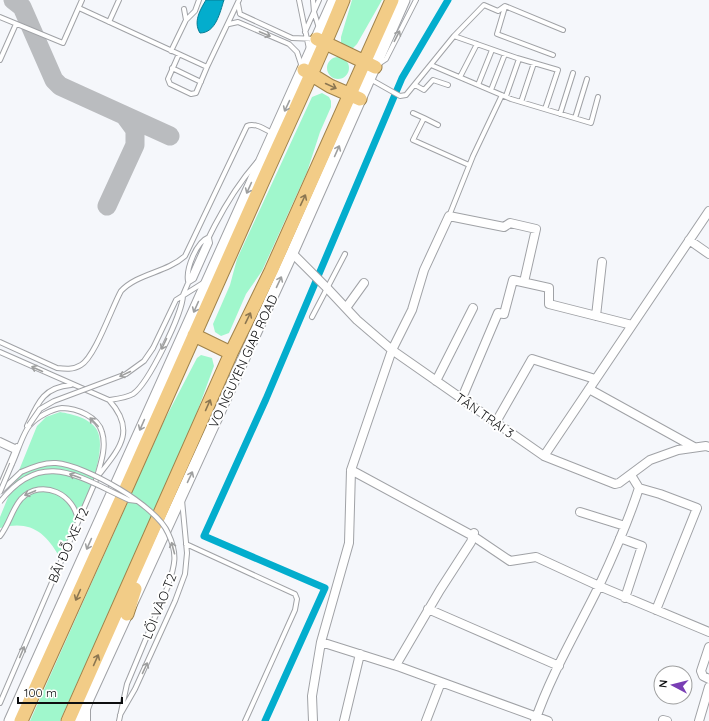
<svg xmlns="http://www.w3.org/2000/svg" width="709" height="721" font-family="Quicksand,sans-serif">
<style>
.green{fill:#a0f7cc}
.water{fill:#03adcd;stroke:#067d94}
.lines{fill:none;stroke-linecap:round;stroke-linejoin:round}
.canal{stroke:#03adcd;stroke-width:7}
.taxiway{stroke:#babcbf;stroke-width:19}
.service-casing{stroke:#a0a2a6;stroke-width:6}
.minor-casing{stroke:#a0a2a6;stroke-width:10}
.secondary-casing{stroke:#a0a2a6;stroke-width:13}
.trunk-casing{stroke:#9f824a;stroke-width:15}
.service{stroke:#fff;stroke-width:4}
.minor{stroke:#fff;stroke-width:8}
.secondary{stroke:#fff;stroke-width:11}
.trunk{stroke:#f2cc87;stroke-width:13}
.service-bridge-casing{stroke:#a0a2a6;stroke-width:6;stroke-linecap:butt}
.service-bridge{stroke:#fff;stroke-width:4}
.oneway{stroke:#9e9f9f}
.oneway2{stroke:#8b7651}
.labels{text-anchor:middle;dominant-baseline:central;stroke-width:4;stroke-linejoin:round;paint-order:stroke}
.street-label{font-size:13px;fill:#0d0e0f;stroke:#fff}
</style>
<rect width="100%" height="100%" fill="#f5f7fb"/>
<path class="green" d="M352,0H382L357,44L351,50L341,45V37Z
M327 68a11 11 0 1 1 22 0a11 11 0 1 1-22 0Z
M322,93L329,97L331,101V107L320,132L307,172L262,271L246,294L229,333L221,336L215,332L213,324L230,285L237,259L312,97Z
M201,355L212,358L214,366L189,434L60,721H30L164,421L197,358Z
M60,412C72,414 90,418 97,430C111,457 72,530 59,556C45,532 30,520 0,528V517L37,426L46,417Z"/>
<path class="water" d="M206,0H224C220,12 216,33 200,33C193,22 200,10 206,0Z"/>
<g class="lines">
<path class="canal" d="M265,721L325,588L204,536L266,399L402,78L448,0"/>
<path class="taxiway" d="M13,0L22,7L54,80L60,86L170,136
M107,206L135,145V130L124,115"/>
<defs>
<path id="service" d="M299,0L309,49
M313,0L314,12L319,28
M238,4L240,14L292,38L316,39
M505,7L497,34L553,55
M79,8L207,67L239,0
M184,9L186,20
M0,17L63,43L82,0
M109,22L119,0
M229,24L238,22L289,44L297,52L302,67
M305,32L319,0
M454,36L517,58L558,70L545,109
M171,51L186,20L195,11L199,0
M179,54L168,79L170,84L191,94L196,93L207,67
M0,60L16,24
M380,63L386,59L416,0
M431,65L511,99L591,123L598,97
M172,68L201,82
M460,77L477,44
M370,79L400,96L406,95L454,36L484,5L498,11L505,6L563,30
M415,85L424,90L433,80L448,85
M478,85L492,50
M491,90L505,54
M506,96L519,59
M521,102L534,63
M413,113L424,118L413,140L469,165
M560,114L573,73
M424,118L438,125
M575,118L587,79
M449,216L473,156L502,95
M188,281C186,269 196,242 209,237
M189,282L194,279L210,243L209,238
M312,317L345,254
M0,342L57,368C65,369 73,370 81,365C95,357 112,307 121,291C138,273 166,273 185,256L247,126C255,122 266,130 274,134
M153,348L176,300L203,283
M0,352L109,400C137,431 119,449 98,476
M109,400C116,399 126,398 133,394C148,384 183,313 183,295C203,248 223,201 257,162
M27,426C38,402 44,387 71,385
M0,440L17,448
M0,444L15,451
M0,486L17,446
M1,491L21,472
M0,536C9,525 12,509 21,499C42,477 76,495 78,522
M186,544L295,594L297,599L295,610L245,721
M0,703L96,480C100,465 107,448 102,432C98,417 77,408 62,408C52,409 37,417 30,425C23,432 17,454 12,464
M88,709V721
M120,715L135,689L175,601L185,574L187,553L182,500
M119,721L127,684L168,586"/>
<path id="minor" d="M689,240L709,254
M292,253L327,288L357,320L392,350L544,456L615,484L619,483L650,460L678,450L706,446L709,447
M346,308L364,283
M596,316L602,262
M436,381L473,308
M589,389L694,447
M462,398L498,313L504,314L513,280L549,288V304L632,325
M496,422L532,359L595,379
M544,456L709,211
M351,470L473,536L510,561L536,557L599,586L709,632
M639,488L660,494L697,508L656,610
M580,512L625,526
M620,538L642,546L625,598
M428,609L559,666
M321,642L400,667L548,721
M709,647L701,671L703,676L709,679
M396,665L440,590L471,542L474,533
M663,720L667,721
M313,721L312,696L321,642L349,543L351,470L392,350L412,310L424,270L449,216L504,227L510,223L536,229L524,282
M344,721L360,654
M426,721L441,682
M535,721C551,674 577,631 599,586C614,554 628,522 639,488L631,475
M699,721L709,687"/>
<path id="secondary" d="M10,721L334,0
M80,721L88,699L292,253L404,0"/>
<path id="trunk" d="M317,39L375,67
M304,70L330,86L360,99
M194,335L231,353
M127,614L135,589
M21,721C101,545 180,369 258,192C286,128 317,65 343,0
M68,721L231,353L271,271L392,0"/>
</defs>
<use href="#service" class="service-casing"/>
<use href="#minor" class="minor-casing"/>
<use href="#secondary" class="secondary-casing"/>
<use href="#trunk" class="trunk-casing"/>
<use href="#service" class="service"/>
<use href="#minor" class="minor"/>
<use href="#secondary" class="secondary"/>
<use href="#trunk" class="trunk"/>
<defs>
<path id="service-bridge" d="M29,425L40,409L54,401L126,374L144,361L153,348
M21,472C32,467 44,462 56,463C85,465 157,506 168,533C178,554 175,565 168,586
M0,492L12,464
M0,502C42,448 79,477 129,500L137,501"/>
</defs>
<use href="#service-bridge" class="service-bridge-casing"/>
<use href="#service-bridge" class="service-bridge"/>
</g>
<defs><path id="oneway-shaft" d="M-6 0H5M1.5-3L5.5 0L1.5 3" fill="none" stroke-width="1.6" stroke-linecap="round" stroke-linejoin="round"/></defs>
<g class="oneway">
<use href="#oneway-shaft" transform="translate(265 34) rotate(23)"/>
<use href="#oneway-shaft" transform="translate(397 36) rotate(-63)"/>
<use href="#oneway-shaft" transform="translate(287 106) rotate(115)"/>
<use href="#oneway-shaft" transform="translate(337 151) rotate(-66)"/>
<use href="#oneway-shaft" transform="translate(249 188) rotate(114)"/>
<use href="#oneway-shaft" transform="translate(279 282) rotate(-65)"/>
<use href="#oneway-shaft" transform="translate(196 307) rotate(114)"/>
<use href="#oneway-shaft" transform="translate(164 344) rotate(115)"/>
<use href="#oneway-shaft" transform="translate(37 369) rotate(-156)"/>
<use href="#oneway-shaft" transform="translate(125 374) rotate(155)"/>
<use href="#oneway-shaft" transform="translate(94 422) rotate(-134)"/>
<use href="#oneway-shaft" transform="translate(142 425) rotate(114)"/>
<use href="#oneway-shaft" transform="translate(75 476) rotate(-160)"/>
<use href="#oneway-shaft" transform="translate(190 477) rotate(-65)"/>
<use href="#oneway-shaft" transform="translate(30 493) rotate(157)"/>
<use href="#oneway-shaft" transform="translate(89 544) rotate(114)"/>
<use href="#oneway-shaft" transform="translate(173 548) rotate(-105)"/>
<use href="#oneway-shaft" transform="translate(22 652) rotate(-67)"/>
<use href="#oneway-shaft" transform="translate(145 668) rotate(-65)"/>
</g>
<g class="oneway2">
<use href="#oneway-shaft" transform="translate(331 86) rotate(25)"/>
<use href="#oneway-shaft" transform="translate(303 200) rotate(-65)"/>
<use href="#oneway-shaft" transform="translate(248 318) rotate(-64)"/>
<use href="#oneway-shaft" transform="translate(208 405) rotate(-66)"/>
<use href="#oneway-shaft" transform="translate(78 595) rotate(114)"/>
<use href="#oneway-shaft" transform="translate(96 660) rotate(-66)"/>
</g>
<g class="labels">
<g class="street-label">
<text transform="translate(243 361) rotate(-65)">VO NGUYEN GIAP ROAD</text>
<text transform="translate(485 415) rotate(35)">TÂN TRẠI 3</text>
<text transform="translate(68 545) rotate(-66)">BÃI ĐỖ XE T2</text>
<text transform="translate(159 606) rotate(-68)">LỐI VÀO T2</text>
</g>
</g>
<g transform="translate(673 685) rotate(277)"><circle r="19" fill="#ffffff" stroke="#9e9f9f"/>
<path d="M0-3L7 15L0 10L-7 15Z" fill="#793eb4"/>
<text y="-6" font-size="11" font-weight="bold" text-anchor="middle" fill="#0d0e0f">N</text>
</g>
<path d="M18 697v6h104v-6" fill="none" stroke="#0d0e0f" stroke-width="2"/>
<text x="24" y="697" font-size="12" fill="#0d0e0f" stroke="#ffffff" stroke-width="3" paint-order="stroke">100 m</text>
</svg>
